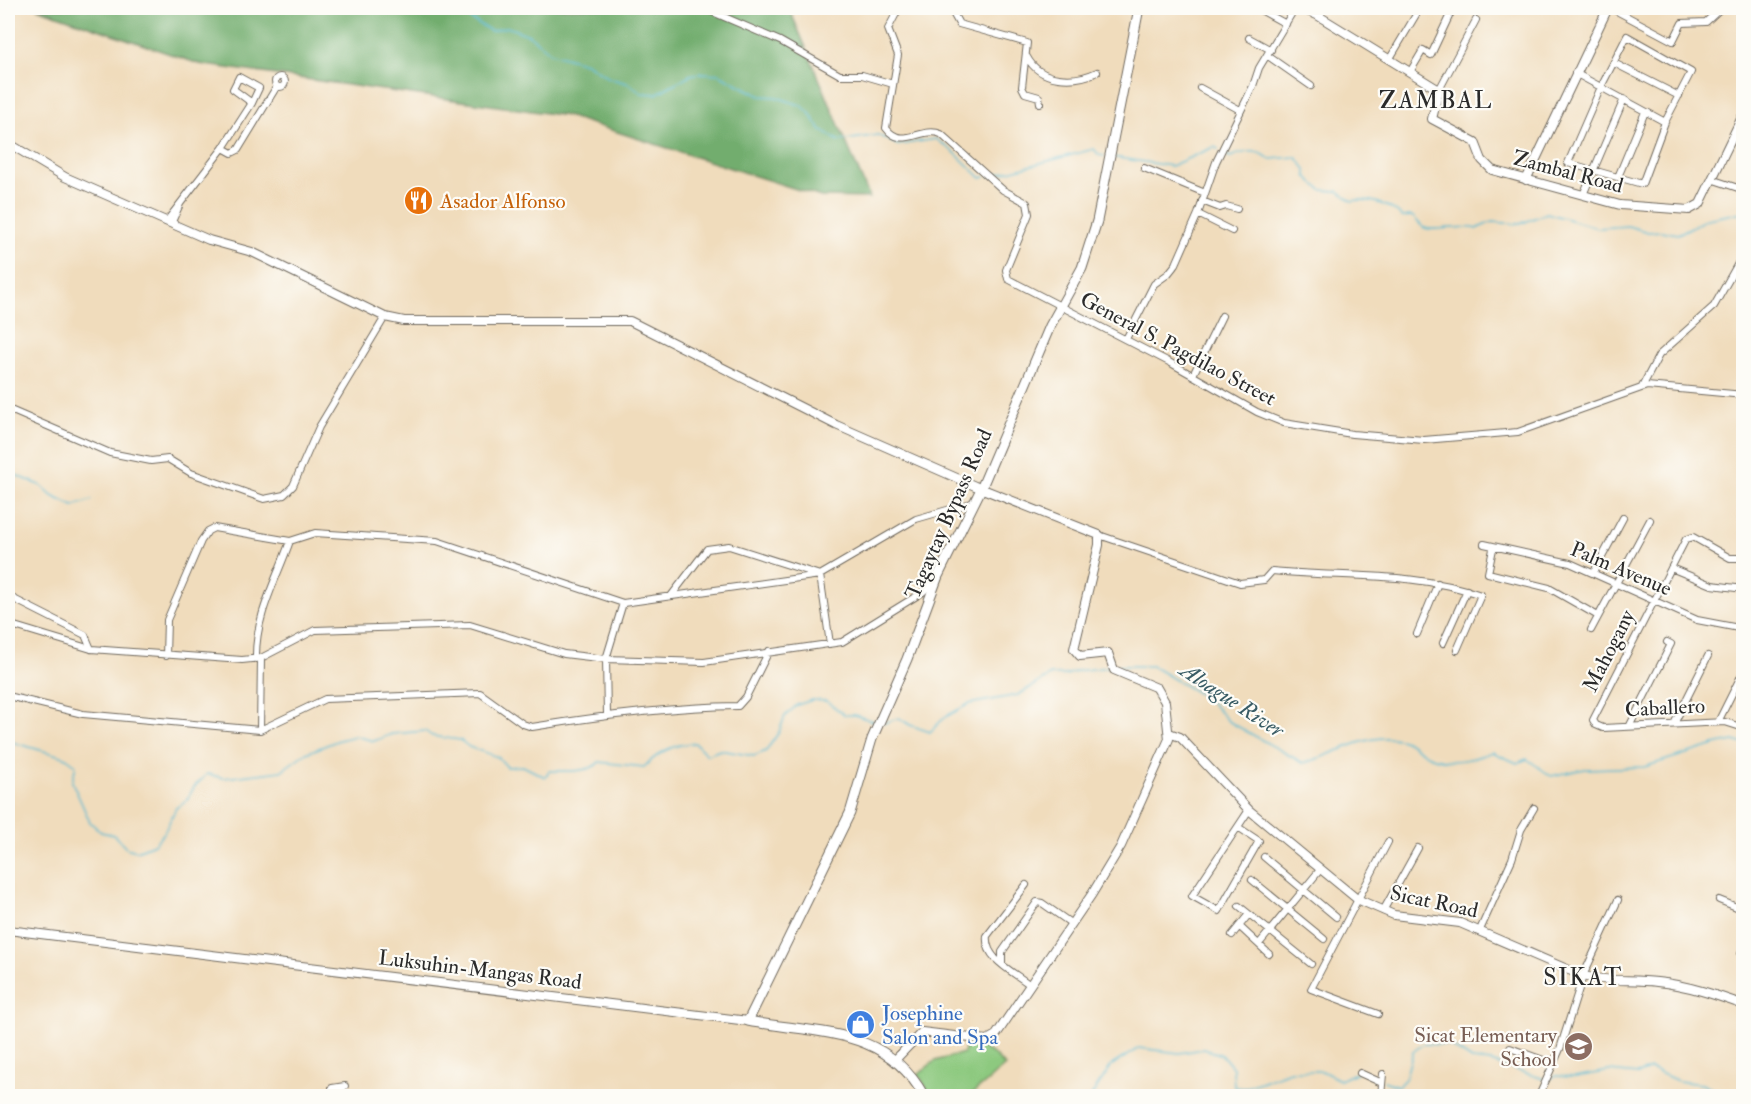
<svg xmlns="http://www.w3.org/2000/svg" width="1751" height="1104" font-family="'IM FELL Double Pica',serif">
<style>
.green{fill:#8dc97f;stroke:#5c7a55;stroke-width:1.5}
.forest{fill:#72ad6e;stroke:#4e6c4c;stroke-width:1.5}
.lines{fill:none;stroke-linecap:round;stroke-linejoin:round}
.stream{stroke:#53b8d1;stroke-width:1.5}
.street-casing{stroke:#70695e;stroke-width:8}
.secondary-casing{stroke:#70695e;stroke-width:10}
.primary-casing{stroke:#70695e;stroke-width:11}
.street{stroke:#fff;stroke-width:6}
.secondary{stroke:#fff;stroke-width:8}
.primary{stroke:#fff;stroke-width:9}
.labels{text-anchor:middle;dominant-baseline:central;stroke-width:4.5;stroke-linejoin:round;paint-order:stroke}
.street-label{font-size:21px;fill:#2b2b2b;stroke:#fdfcf7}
.food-label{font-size:21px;fill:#c56008;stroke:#fdfcf7;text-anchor:start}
.shop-label{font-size:21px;fill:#366cbe;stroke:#fdfcf7;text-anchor:start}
.education-label{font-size:21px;fill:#785e54;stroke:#fdfcf7;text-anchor:end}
.water-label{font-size:22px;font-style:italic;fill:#395c65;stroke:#fdfcf7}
.quarter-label{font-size:24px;letter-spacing:1.5px;fill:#2b2b2b;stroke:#fdfcf7}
</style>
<rect width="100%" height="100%" fill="#fdfcf7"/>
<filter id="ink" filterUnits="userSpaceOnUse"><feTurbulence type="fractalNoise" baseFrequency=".0167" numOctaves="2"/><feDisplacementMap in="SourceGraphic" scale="12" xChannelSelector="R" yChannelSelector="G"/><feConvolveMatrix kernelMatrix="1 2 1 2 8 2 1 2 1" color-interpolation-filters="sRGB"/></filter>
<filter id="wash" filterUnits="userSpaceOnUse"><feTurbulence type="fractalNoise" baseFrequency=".008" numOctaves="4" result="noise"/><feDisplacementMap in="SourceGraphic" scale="24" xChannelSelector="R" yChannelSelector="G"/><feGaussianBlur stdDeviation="1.35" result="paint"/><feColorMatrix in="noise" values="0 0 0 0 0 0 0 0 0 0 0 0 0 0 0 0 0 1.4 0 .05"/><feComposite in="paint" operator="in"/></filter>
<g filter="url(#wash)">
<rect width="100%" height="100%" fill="#f0dcbc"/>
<path class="green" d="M967 1038 993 1054 1005 1066 970 1096H931L918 1074 935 1061 964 1053Z"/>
<path class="forest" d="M37 8H789L870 198 821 197 567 116 199 64Z"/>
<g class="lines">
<path class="stream" d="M442 8 462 14 491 31 507 27 529 35 551 53 586 63 609 78 630 84 641 93 656 94 690 75 701 73 719 74 760 96 776 97 800 105 808 111 821 130 839 141 878 135 898 145 936 139 955 153 981 178 985 177
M1225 154 1230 157C1246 151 1255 148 1270 159L1296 157 1306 169V176L1321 190 1338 191 1352 201C1368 197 1391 205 1402 217L1412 216C1416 219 1419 224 1423 227 1431 233 1462 224 1476 229L1492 222 1520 224 1547 213 1598 228 1628 226 1648 232 1661 231 1678 234 1707 219 1743 212
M1112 157 1171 166 1214 147 1218 149
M990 176 1094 149 1099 155 1104 156
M8 472 40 485 52 496 73 506 92 500
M1117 666H1152L1208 699 1228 721 1303 763C1331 757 1358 737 1388 738 1411 738 1412 748 1429 756 1451 765 1472 760 1492 752L1517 763 1527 759 1551 776 1585 769 1644 767 1718 744 1734 741 1744 744
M884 723 899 718 910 725 930 732 945 717 969 704 1018 695 1051 675H1066L1077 671 1109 667
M8 741 65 757 76 765 72 782 90 822 101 832 114 835 126 848 137 851 154 844 164 833 176 808 187 800 194 787 207 774 224 778 281 771 304 754 339 740 355 736 374 741 392 734 425 731 432 736 460 740 469 747 498 757 507 767 523 766 545 777 549 771C563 771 591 773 599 762L644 767C659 752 673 744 695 743L707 755 720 750 754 756 766 751 779 732 785 716 797 705 812 700 826 701 845 715H855L876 722
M1549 1080 1555 1076 1575 1077 1609 1071 1638 1074 1651 1069 1678 1081 1702 1084 1714 1090 1742 1096
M1384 1081 1398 1086 1405 1079 1413 1052 1423 1044 1449 1045 1472 1060 1491 1062 1544 1079
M1091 1096 1112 1065 1139 1048 1179 1053 1204 1049 1222 1055 1233 1068 1234 1087 1244 1088 1290 1071H1322L1340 1080 1358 1072"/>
</g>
</g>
<g filter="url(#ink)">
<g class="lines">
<defs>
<path id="street" d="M688 8 708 10 780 41 840 75H862L893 84
M899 8 888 29 898 55 886 128C902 150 921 126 941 134L1003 190 1027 203 1029 214 1006 270 1008 279 1169 362 1257 412 1284 423 1352 434 1424 440 1518 432 1647 386 1744 395
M957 8 954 15 959 24 1027 43 1022 87 1025 93 1039 97 1040 103
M1257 8 1286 24
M1611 8 1673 41 1682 23 1706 22 1721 8
M1317 15 1323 8
M1627 36 1691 72 1665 122 1642 184 1568 163 1601 87Z
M1249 38 1271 50
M1268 56 1311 86
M1027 57C1040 82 1074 83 1097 72
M1389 60 1420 8
M1614 63 1679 96
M1410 72 1423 50 1431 55 1453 8
M1575 73 1665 122
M275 82a5 5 0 1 1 10 0a5 5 0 1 1-10 0Z
M1200 88 1240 110
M1439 90 1476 20
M223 148 232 153 238 150 277 86
M1144 168 1205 193
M1618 177 1645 112
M1714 180 1744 190
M1583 195 1624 99
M1202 201 1220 208 1226 206 1237 209
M1198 214 1232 231
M166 222 223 148 252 103 259 88 239 77 233 89 252 103
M171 224 180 204
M1126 339 1154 284 1168 274 1176 264 1198 214 1216 162 1253 86 1259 68 1295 8
M1193 375 1222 316
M1642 387 1659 355 1714 306 1744 253
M8 409 110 453 151 461 168 459 191 473 264 499 284 495 293 486 319 427 385 317
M1099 535 1240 583 1264 580 1272 571C1341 578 1415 571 1481 595L1457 650
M1484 544 1570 563 1697 620 1744 629
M1496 547 1493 549 1488 573 1549 588 1598 616
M1744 558H1730L1693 537 1686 539 1593 720 1596 725 1603 728 1725 722 1744 728
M1671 568 1712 585 1744 589
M1594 572 1623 518
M8 596 85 635 91 649
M671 596 707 549 729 546 820 575 830 644
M8 624 91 649 242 660 261 658 315 630 470 625 564 654 606 659 704 662 842 642 923 592 933 582
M1591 630 1650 520
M1417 634 1438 583
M1443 643 1467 590
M166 656 167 620 201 541 208 531 214 528 290 541 315 533 437 541 623 603 820 575 916 519 975 502
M256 659C255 616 276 581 290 541
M8 696 83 714 260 730 325 699 480 693 523 724 532 727C600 716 668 707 738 706L746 697 769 651
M607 715 606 659 623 603
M1718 722 1744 670
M1674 724 1708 656
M1630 725 1671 644 1667 642
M260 730 261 658
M1238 827 1259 841 1219 911 1192 896 1249 810
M1264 857 1336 917
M1252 880 1324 939
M1026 885 987 936C984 959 1014 972 1030 985
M1719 900 1744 910
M1239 906 1311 964
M1383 911 1418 848
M1239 926 1269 954
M1480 930 1512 859 1521 830 1534 808
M1232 935 1249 914
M1259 944 1319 871
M1741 953 1744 944
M1002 964V952L1037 902 1042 903 1072 924
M1378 1014 1311 989 1388 842
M1510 1048 1554 1064
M1360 1073 1382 1083
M1383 1074 1381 1096H1384
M332 1088 345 1086 337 1096
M1539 1096 1560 1049 1583 976 1618 900"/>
<path id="secondary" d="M1300 8 1317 15 1439 90 1432 119 1475 142 1482 160 1492 170 1620 205 1689 210 1700 204 1744 113
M8 143 65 177 209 240 252 252 385 317 404 321H630L836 425 975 486 1099 535V545L1074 649 1080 656 1108 653 1114 670 1157 688 1165 702 1169 739 1121 846 1092 894 996 1035 987 1040 922 1032 895 1060
M1526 180 1608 8
M1169 733 1180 737 1249 810 1357 899 1394 915 1460 923 1583 976C1607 982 1632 979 1657 982 1687 985 1716 995 1744 1005
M8 930 748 1021"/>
<path id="primary" d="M924 1096C885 1026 816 1034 748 1021L850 813 872 739 907 659 938 576 981 489 1050 326 1082 268 1097 221 1139 8"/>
</defs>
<use href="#street" class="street-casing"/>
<use href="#secondary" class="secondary-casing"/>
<use href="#primary" class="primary-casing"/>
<use href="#street" class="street"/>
<use href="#secondary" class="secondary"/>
<use href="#primary" class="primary"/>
</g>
</g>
<defs>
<symbol id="restaurant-disc" viewBox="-11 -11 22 22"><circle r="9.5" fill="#e8710a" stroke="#fdfcf7"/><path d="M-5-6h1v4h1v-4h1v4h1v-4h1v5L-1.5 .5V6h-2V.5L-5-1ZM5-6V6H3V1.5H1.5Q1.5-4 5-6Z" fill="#fff"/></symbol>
<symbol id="shop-disc" viewBox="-11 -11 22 22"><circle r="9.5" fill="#3f7fe0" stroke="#fdfcf7"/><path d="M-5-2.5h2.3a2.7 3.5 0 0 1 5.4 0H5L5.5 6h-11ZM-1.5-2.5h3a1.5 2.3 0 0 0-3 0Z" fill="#fff"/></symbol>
<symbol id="school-disc" viewBox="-11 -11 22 22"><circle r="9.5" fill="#8d6e63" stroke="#fdfcf7"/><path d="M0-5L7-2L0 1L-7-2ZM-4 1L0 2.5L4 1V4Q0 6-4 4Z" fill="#fff"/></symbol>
</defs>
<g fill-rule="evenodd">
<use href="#restaurant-disc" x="402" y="184" width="33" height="33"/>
<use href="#shop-disc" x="844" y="1008" width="33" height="33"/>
<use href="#school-disc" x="1562" y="1030" width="33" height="33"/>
</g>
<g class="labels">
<g class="street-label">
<text transform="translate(1568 172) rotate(15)">Zambal Road</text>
<text transform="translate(1178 349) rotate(28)">General S. Pagdilao Street</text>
<text transform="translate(949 514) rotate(-66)">Tagaytay Bypass Road</text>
<text transform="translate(1621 569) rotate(23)">Palm Avenue</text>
<text transform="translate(1609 651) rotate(-63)">Mahogany</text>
<text transform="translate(1665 708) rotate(-3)">Caballero</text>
<text transform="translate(1434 902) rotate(12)">Sicat Road</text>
<text transform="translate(480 970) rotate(7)">Luksuhin-Mangas Road</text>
</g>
<g class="food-label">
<text x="440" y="201">Asador Alfonso</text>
</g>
<g class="shop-label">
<text x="882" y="1013">Josephine<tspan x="882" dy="24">Salon and Spa</tspan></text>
</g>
<g class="education-label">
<text x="1557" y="1035">Sicat Elementary<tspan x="1557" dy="24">School</tspan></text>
</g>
<g class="water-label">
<text transform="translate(1232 700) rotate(33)">Aloague River</text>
</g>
<g class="quarter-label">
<text x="1436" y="100">ZAMBAL</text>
<text x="1583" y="977">SIKAT</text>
</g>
</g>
<rect width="1751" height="1104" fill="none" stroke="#fdfcf7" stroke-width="30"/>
</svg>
